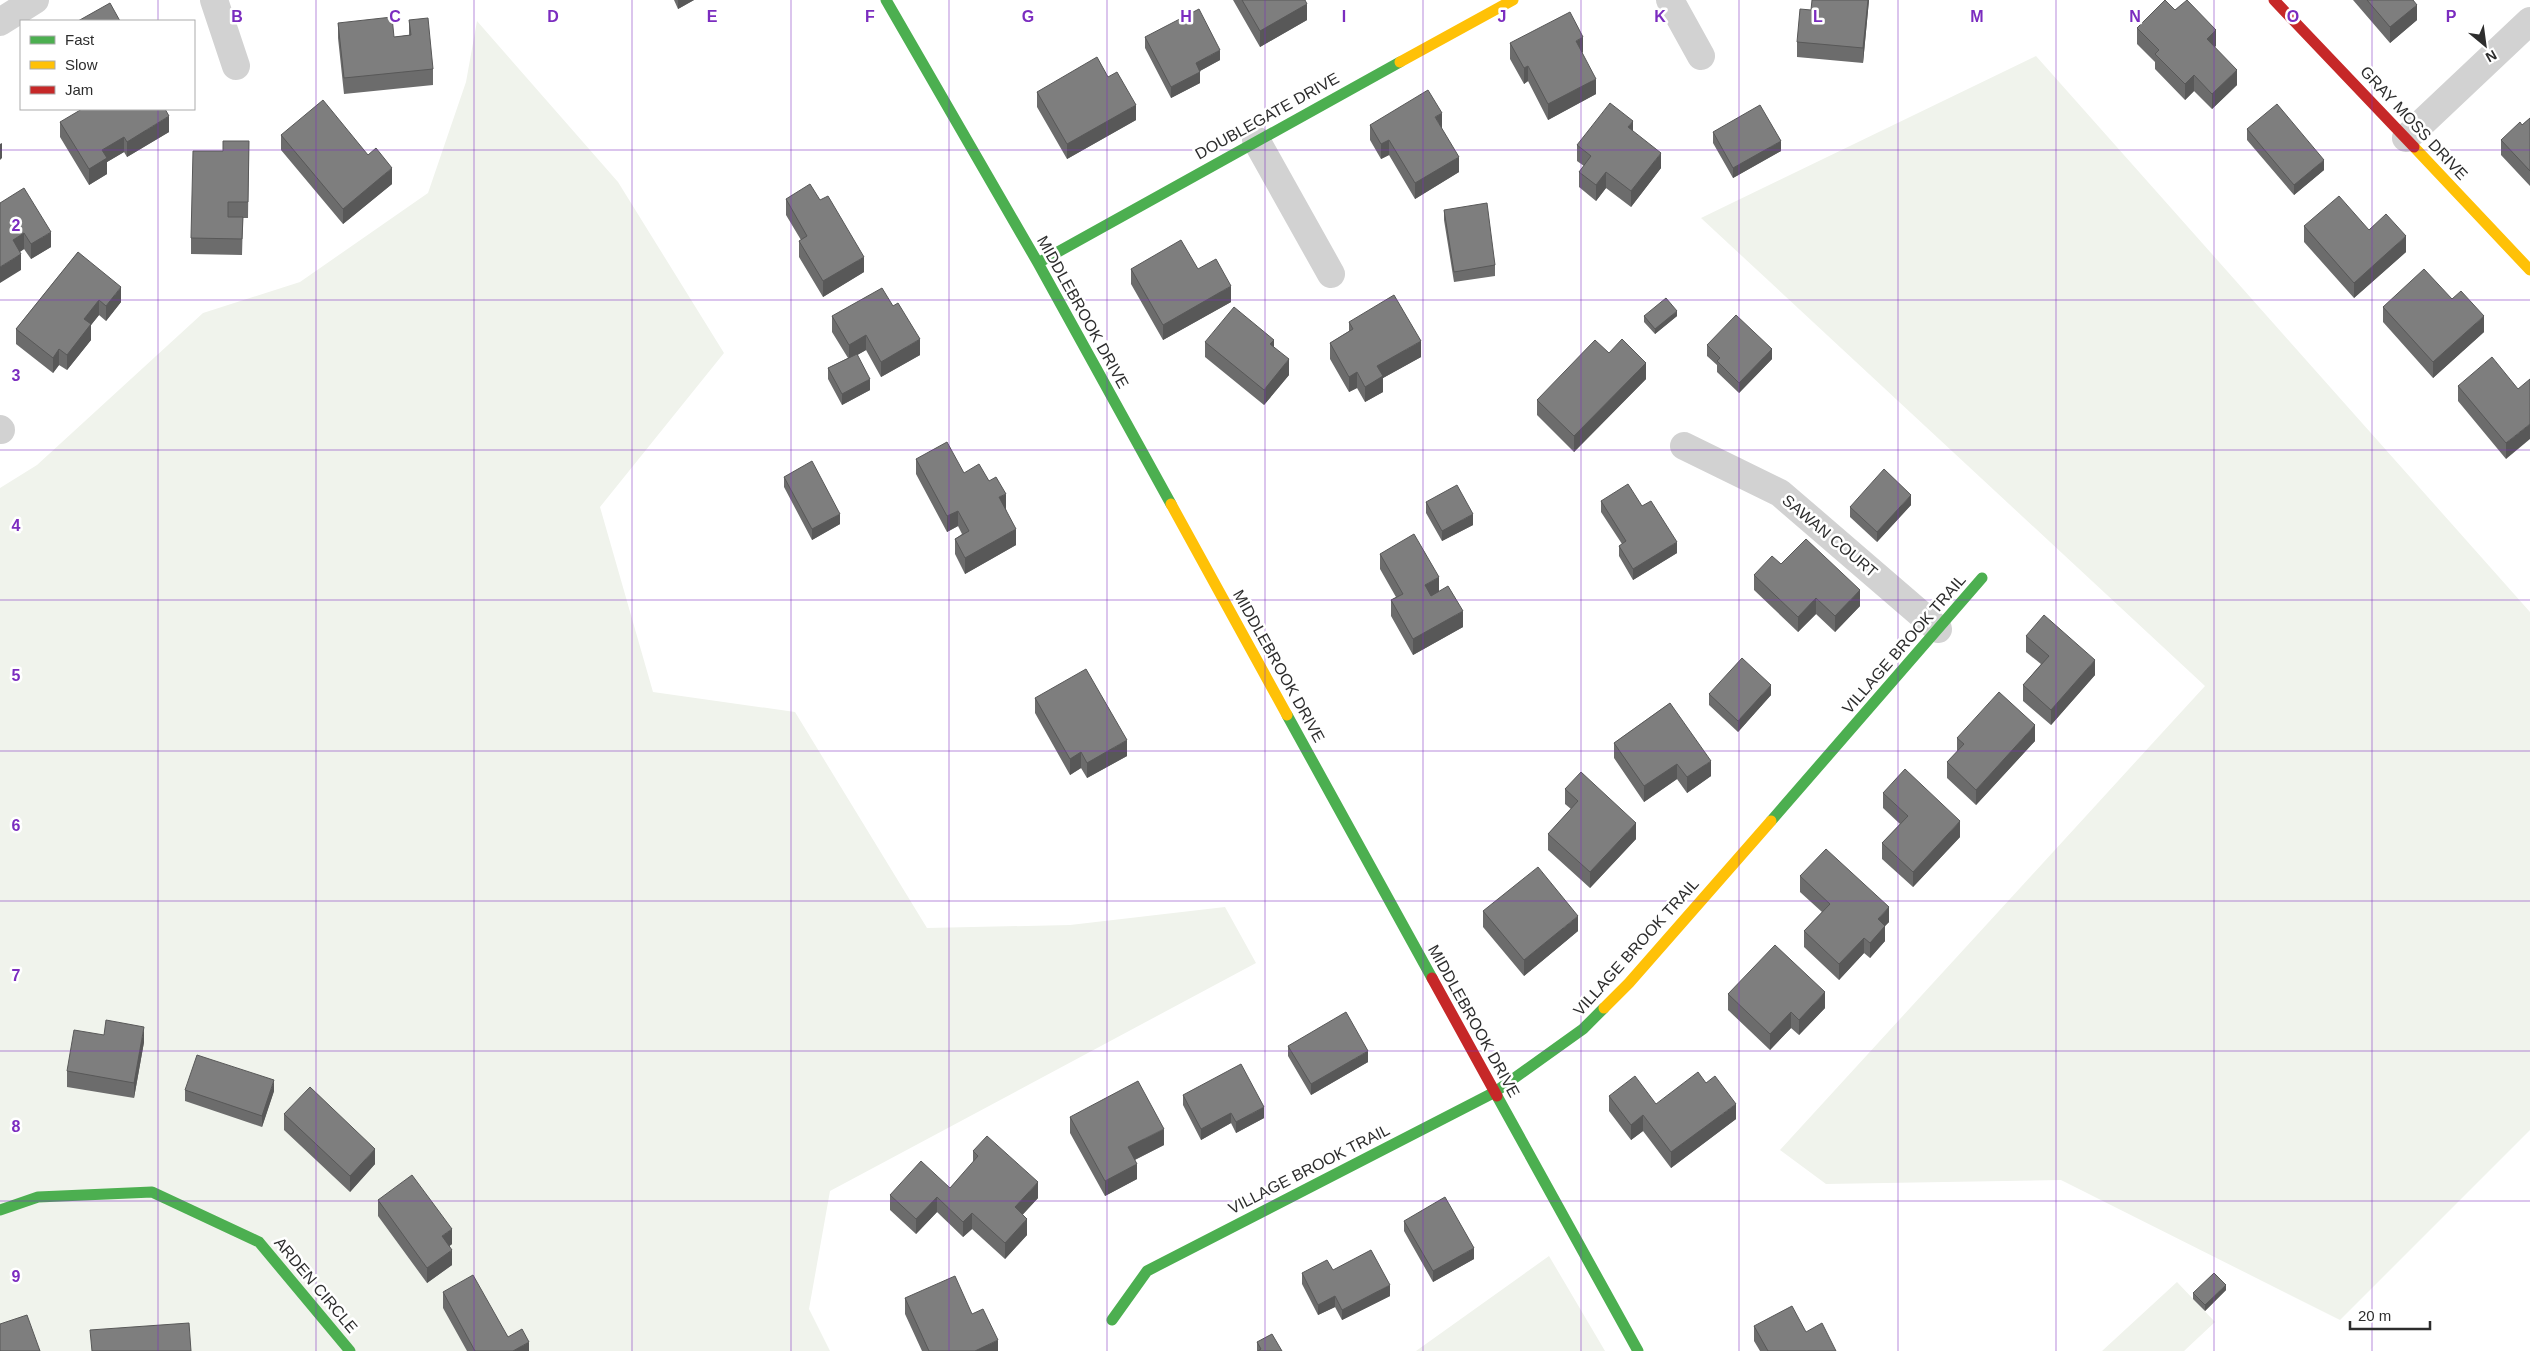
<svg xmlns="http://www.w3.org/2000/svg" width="2530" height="1351" font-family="Helvetica,sans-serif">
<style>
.green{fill:#f0f3ec}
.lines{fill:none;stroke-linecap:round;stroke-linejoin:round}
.street{stroke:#d2d2d2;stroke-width:28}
.fast{stroke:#4caf50;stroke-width:11}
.slow{stroke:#ffc107;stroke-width:11}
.jam{stroke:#c62828;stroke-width:11}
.wall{fill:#6c6c6c}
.shaded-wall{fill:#585858}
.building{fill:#7e7e7e;stroke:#585858}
.grid{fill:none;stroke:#7b2cbf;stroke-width:1;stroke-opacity:0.55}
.labels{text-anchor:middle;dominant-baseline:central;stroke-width:5;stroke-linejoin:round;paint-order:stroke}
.street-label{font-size:16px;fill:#2d2d2d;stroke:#fff}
.grid-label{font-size:16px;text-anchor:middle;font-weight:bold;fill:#7b2cbf;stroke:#fff;stroke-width:5;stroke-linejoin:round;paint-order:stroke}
</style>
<rect width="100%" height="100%" fill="#fff"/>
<path class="green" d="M477 21 618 182 724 353 600 507 653 692 795 712 927 928 1070 925 1225 907 1256 963 830 1191 809 1309 830 1351H0V488L37 465 203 313 300 282 428 193 466 82Z
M2036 56 2530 612V1130L2340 1320 2061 1180 1826 1184 1780 1150 2205 686 1701 218Z
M1549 1256 1605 1351H1416Z
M2177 1282 2215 1322 2184 1351H2102Z"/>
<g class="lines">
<path class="street" d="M214 0 236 66
M1670 0 1701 56
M0 22 35 0
M2406 138 2530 21
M1256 140 1331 274
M0 429 1 430
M1684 446 1780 493 1938 629"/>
<path class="fast" d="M886 0 1038 263 1171 504
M1038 263 1400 62
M1287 715 1432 978
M1771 821 1982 578
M1497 1096 1638 1351
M0 1210 38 1197 152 1192 259 1242 350 1351
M1112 1320 1147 1271 1495 1092 1583 1029 1604 1008"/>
<path class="slow" d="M1400 62 1513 0
M2414 147 2530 270
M1171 504 1287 715
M1604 1008 1629 983 1771 821"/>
<path class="jam" d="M2274 0 2414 147
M1432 978 1497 1096"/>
</g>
<path class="wall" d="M674 0H694L678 9Z
M1233 0H1305L1307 20 1260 47Z
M1869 0 1863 63 1797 57V42Z
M2353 0H2413L2417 20 2390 43Z
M2175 10 2216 46 2214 47 2237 85 2212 109 2194 91 2185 100 2155 69V62L2137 44V28Z
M409 20 433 69V85L344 94 338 38V23L394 37 409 35Z
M1145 37 1220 60 1200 71V83L1171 98 1145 48Z
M1510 43 1583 52 1582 53 1596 94 1548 120 1528 81 1524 84 1510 59Z
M1108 77 1136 120 1067 159 1037 107V92Z
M2530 118V186L2501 155V140L2522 125Z
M60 122 169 132 127 157 124 152 107 162V174L89 185 60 137Z
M1370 125 1442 129 1459 172 1415 199 1389 155 1381 159 1370 140Z
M2247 129 2324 170 2294 195 2247 140Z
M1633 131 1661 168 1631 207 1606 188 1596 201 1579 187V172L1584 166 1577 161V145Z
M1713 132 1781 151 1733 178 1713 143Z
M281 135 368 155 392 184 343 224 281 150Z
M249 141 248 218H243L242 255 191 254V238L223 151Z
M786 199 820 200 864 272 823 297 799 257V241L801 240 786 215Z
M0 203 51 247 31 259 24 249 20 252 21 270Z
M1444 210 1495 265V276L1454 282 1444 220Z
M2304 226 2369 230 2406 252 2354 298 2304 242Z
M78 252 121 302 106 321 99 315 91 325V340L67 370 59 365 53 373 16 344V329Z
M1131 269H1198L1231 302 1163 340 1131 284Z
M2452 299 2484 332 2433 378 2383 322V307Z
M832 316 920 355 881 377 866 350 857 355 870 390 842 405 828 379V368L848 358 832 332Z
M1644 316H1677L1655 334 1644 322Z
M1349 322 1421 357 1383 378V392L1365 402 1357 388 1349 392 1330 359V343L1349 331Z
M1205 342 1274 348 1289 375 1264 405 1205 357Z
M1707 345 1772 359 1739 393 1717 372V365L1707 356Z
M1609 353 1646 379 1574 452 1537 415V400Z
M2458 386 2518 389 2506 459 2458 401Z
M916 459 964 473 1006 509 1016 545 965 574 955 554V539L962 534 958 526 947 532 916 474Z
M784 477 840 524 812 540 784 487Z
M1601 501 1642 506 1677 553 1633 580 1619 556V546L1622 544 1601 512Z
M1426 502 1473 525 1442 541 1426 513Z
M1911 505 1877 542 1850 517V507Z
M1380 554 1439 592 1463 627 1413 655 1391 616V600L1396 597 1380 569Z
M1781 564 1860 606 1835 632 1816 614 1798 632 1754 590V575Z
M2026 636 2095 675 2051 725 2023 701V685L2041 664 2026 652Z
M1709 694 1771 695 1738 732 1709 705Z
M1035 698 1127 756 1087 778 1081 768 1070 775 1035 713Z
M1670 703 1711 776 1687 793 1677 779 1644 802 1614 758V743Z
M1957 738 2035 741 1976 805 1947 778V762L1957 752Z
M1565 789 1636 839 1590 888 1548 850V834L1571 809 1565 804Z
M1883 793 1960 837 1913 887 1882 859V843L1900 824 1883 808Z
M1800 876 1889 922 1885 926V941L1870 958 1864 953 1839 980 1804 947V931L1822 912 1800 892Z
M1483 911 1578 931 1524 976 1483 927Z
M1728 994 1825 1008 1799 1035 1791 1028 1770 1050 1728 1010Z
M104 1035 144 1042 134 1098 67 1087V1071Z
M1288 1046 1368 1062 1311 1095 1288 1056Z
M185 1090 274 1091 262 1127 185 1101Z
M1183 1095 1264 1118 1236 1133 1231 1123 1201 1140 1183 1105Z
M1609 1096 1656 1104 1736 1119 1671 1168 1643 1131 1631 1140 1609 1111Z
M284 1114 375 1164 350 1192 284 1130Z
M1070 1117 1164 1145 1135 1160 1137 1179 1105 1196 1070 1133Z
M973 1151 1038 1198 1022 1215 1027 1235 1005 1259 972 1229 963 1237 937 1212 916 1234 890 1210V1195L950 1188 973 1163Z
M378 1200 452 1244 449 1246 452 1265 427 1283 378 1216Z
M1404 1221 1474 1259 1433 1282 1404 1231Z
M1333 1270 1390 1296 1342 1320 1335 1307 1318 1315 1302 1284V1273Z
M2226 1290 2205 1311 2193 1299V1293Z
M443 1292 508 1337 529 1351H467L443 1308Z
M905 1298 998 1351H922L905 1314Z
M1754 1326 1806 1332 1836 1351H1760L1754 1341Z
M1257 1342 1282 1351H1257Z"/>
<path class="shaded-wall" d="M678 0H694L678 9Z
M1868 0H1869L1863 63V48Z
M1307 4V20L1260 47V31Z
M2417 5V20L2390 43V27Z
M2216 30V46L2207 55V39Z
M1583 37V52L1576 57V41Z
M1220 50V60L1196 73V63Z
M1528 66V81L1524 84V68Z
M2237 70V85L2212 109V94Z
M1200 72V83L1171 98V87Z
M2194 75V91L2185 100V84Z
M1596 79V94L1548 120V104Z
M1136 105V120L1067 159V144Z
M1442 113V129L1435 117Z
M169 116V132L127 157V142Z
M1633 121V136L1628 127Z
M124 137V152L107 162V174L89 185V169L102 150Z
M1389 140V155L1381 159V144Z
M1781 141V151L1733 178V168Z
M2 143V158L0 160V144Z
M1661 153V168L1631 207V191Z
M1459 157V172L1415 199V183Z
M2324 160V170L2294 195V185Z
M392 168V184L343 224V209Z
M1606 172V188L1596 201V185Z
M51 232V247L31 259V244Z
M24 233V249L13 256V240Z
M2406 236V252L2354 298V283Z
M21 254V270L0 283V267Z
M864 257V272L823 297V281Z
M1231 286V302L1163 340V325Z
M121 287V302L106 321V306Z
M99 300V315L91 325V340L67 370V355L84 319Z
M1677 311V316L1655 334V329Z
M2484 316V332L2433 378V362Z
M866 335V350L849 360V345Z
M920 339V355L881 377V362Z
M1274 340V355L1270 344Z
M1421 341V357L1383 378V392L1365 402V387L1377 366Z
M59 349V365L53 373V358Z
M1772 349V359L1739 393V383Z
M1289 359V375L1264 405V390Z
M1646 363V379L1574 452V436Z
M1357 372V388L1349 392V377Z
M870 379V390L842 405V394Z
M2530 424V439L2506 459V443Z
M1006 494V509L999 513V497Z
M1911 495V505L1877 542V532Z
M958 511V526L947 532V516Z
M840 514V524L812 540V529Z
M1473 514V525L1442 541V531Z
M1016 529V545L965 574V558Z
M1677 542V553L1633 580V569Z
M1439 577V593L1425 601V585Z
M1860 590V606L1835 632V616Z
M1816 598V614L1798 632V617Z
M1463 611V627L1413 655V639Z
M2095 660V675L2051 725V710Z
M1771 685V695L1738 732V721Z
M2035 725V741L1976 805V790Z
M1127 740V756L1087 778V763Z
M1081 752V768L1070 775V759Z
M1711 761V776L1687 793V777Z
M1677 764V779L1644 802V786Z
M1960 821V837L1913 887V872Z
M1636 823V839L1590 888V872Z
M1889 907V922L1885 926V941L1870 958V943L1878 919Z
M1578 916V931L1524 976V960Z
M1864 938V953L1839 980V964Z
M1825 992V1008L1799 1035V1020Z
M1791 1012V1028L1770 1050V1034Z
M144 1027V1042L134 1098V1083Z
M1368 1051V1062L1311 1095V1084Z
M274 1080V1091L262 1127V1116Z
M1736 1104V1119L1671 1168V1152Z
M1264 1107V1118L1236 1133V1122Z
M1231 1113V1123L1201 1140V1129Z
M1643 1115V1131L1631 1140V1125Z
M1164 1129V1145L1128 1163V1147Z
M375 1149V1164L350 1192V1176Z
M1137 1164V1179L1105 1196V1181Z
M1038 1182V1198L1015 1223V1207Z
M937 1197V1212L916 1234V1219Z
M972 1213V1229L963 1237V1222Z
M1027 1219V1235L1005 1259V1243Z
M452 1229V1244L442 1252V1236Z
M1474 1248V1259L1433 1282V1271Z
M452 1250V1265L427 1283V1268Z
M1390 1285V1296L1342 1320V1310Z
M2226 1285V1290L2205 1311V1305Z
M1335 1296V1307L1318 1315V1305Z
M998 1340V1351H975Z
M529 1342V1351H513Z"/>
<path class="building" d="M1242 0H1305L1307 4 1260 31Z
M1812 0H1868L1863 48 1797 42 1800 9 1811 10Z
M2165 0 2175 10 2187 0 2216 30 2207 39 2237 70 2212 94 2194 75 2185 84 2155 54 2159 50 2137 28Z
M2367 0H2413L2417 5 2390 27Z
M110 3 120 21H78Z
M1199 9 1220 50 1196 63 1200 72 1171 87 1145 37Z
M1570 12 1583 37 1576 41 1596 79 1548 104 1528 66 1524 68 1510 43Z
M392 17 394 37 411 35 409 20 428 18 433 69 344 78 338 23Z
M1097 57 1108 77 1117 72 1136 105 1067 144 1037 92Z
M1428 90 1442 113 1435 117 1459 157 1415 183 1389 140 1381 144 1370 125Z
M323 100 368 155 376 148 392 168 343 209 281 135Z
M1610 103 1633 121 1628 127 1661 153 1631 191 1606 172 1596 185 1579 172 1591 156 1577 145Z
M2277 104 2324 160 2294 185 2247 129Z
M1760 105 1781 141 1733 168 1713 132Z
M82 109H165L169 116 127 142 124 137 102 150 107 158 89 169 60 122Z
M2530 118V171L2501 140 2520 122 2522 125Z
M223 141H249L248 202H228V217H243L242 239 191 238 193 151H223Z
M810 184 820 200 828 196 864 257 823 281 799 241 807 236 786 199Z
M24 188 51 232 31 244 24 233 13 240 21 254 0 267V203Z
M2339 196 2369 230 2386 214 2406 236 2354 283 2304 226Z
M1487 203 1495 265 1454 272 1444 210Z
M1181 240 1198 269 1216 259 1231 286 1163 325 1131 269Z
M78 252 121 287 106 306 99 300 84 319 91 324 67 355 59 349 53 358 16 329Z
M2424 269 2452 299 2461 291 2484 316 2433 362 2383 307Z
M882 288 893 306 898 303 920 339 881 362 866 335 849 345 832 316Z
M1394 295 1421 341 1377 366 1383 376 1365 387 1357 372 1349 377 1330 343 1353 329 1349 322Z
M1666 298 1677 311 1655 329 1644 316Z
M1234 307 1274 340 1270 344 1289 359 1264 390 1205 342Z
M1736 315 1772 349 1739 383 1717 361 1720 358 1707 345Z
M1622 339 1646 363 1574 436 1537 400 1595 340 1609 353Z
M857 354 870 379 842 394 828 368Z
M2492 357 2518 389 2530 379V424L2506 443 2458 386Z
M947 442 964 473 979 464 989 481 996 477 1006 494 999 497 1016 529 965 558 955 539 969 531 958 511 947 516 916 459Z
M812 461 840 514 812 529 784 477Z
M1884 469 1911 495 1877 532 1850 507Z
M1628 484 1642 506 1651 501 1677 542 1633 569 1619 546 1626 541 1601 501Z
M1457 485 1473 514 1442 531 1426 502Z
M1414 534 1439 577 1425 585 1431 596 1448 586 1463 611 1413 639 1391 600 1403 594 1380 554Z
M1806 539 1860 590 1835 616 1816 598 1798 617 1754 575 1772 556 1781 564Z
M2044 615 2095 660 2051 710 2023 685 2049 656 2026 636Z
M1742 658 1771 685 1738 721 1709 694Z
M1086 669 1127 740 1087 763 1081 752 1070 759 1035 698Z
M1999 692 2035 725 1976 790 1947 762 1964 744 1957 738Z
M1670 703 1711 761 1687 777 1677 764 1644 786 1614 743Z
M1905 769 1960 821 1913 872 1882 843 1908 816 1883 793Z
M1581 772 1636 823 1590 872 1548 834 1578 801 1565 789Z
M1826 849 1889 907 1878 919 1885 926 1870 943 1864 938 1839 964 1804 931 1830 904 1800 876Z
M1538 867 1578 916 1524 960 1483 911Z
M1775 945 1825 992 1799 1020 1791 1012 1770 1034 1728 994Z
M1346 1012 1368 1051 1311 1084 1288 1046Z
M106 1020 144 1027 134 1083 67 1071 74 1030 104 1035Z
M197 1055 274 1080 262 1116 185 1090Z
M1241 1064 1264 1107 1236 1122 1231 1113 1201 1129 1183 1095Z
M1698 1072 1706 1083 1715 1076 1736 1104 1671 1152 1643 1115 1631 1125 1609 1096 1635 1076 1656 1104Z
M1138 1081 1164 1129 1128 1147 1137 1164 1105 1181 1070 1117Z
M310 1087 375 1149 350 1176 284 1114Z
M987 1136 1038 1182 1015 1207 1027 1219 1005 1243 972 1213 963 1222 937 1197 916 1219 890 1195 921 1161 950 1188 978 1156 973 1151Z
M412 1175 452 1229 442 1236 452 1250 427 1268 378 1200Z
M1445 1197 1474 1248 1433 1271 1404 1221Z
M1371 1250 1390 1285 1342 1310 1335 1296 1318 1305 1302 1273 1327 1260 1333 1270Z
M2214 1273 2226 1285 2205 1305 2193 1293Z
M473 1275 508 1337 522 1329 529 1342 513 1351H475L443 1292Z
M955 1276 972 1314 983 1309 998 1340 975 1351H929L905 1298Z
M1792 1306 1806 1332 1822 1323 1836 1351H1768L1754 1326Z
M27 1315 40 1351H0V1324Z
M189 1323 191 1351H92L90 1330Z
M1272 1334 1282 1351H1258L1261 1349 1257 1342Z"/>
<path class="grid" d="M158 0V21M316 0V1351M474 0V1351M632 0V1351M791 0V1351M949 0V1351M1107 0V1351M1265 0V1351M1423 0V1351M1581 0V1351M1739 0V1351M1898 0V1351M2056 0V1351M2214 0V1351M2372 0V1351M158 109V1351M0 150H2530M0 300H2530M0 450H2530M0 600H2530M0 751H2530M0 901H2530M0 1051H2530M0 1201H2530"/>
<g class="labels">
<g class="street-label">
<text transform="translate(1267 116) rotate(-29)">DOUBLEGATE DRIVE</text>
<text transform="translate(2414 123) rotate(47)">GRAY MOSS DRIVE</text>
<text transform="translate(1083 312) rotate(61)">MIDDLEBROOK DRIVE</text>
<text transform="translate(1830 536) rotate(40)">SAWAN COURT</text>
<text transform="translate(1904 644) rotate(-49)">VILLAGE BROOK TRAIL</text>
<text transform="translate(1279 666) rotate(61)">MIDDLEBROOK DRIVE</text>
<text transform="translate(1636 947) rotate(-48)">VILLAGE BROOK TRAIL</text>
<text transform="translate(1474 1021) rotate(61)">MIDDLEBROOK DRIVE</text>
<text transform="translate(1309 1169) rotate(-27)">VILLAGE BROOK TRAIL</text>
<text transform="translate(316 1285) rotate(50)">ARDEN CIRCLE</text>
</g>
</g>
<g class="grid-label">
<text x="237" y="22">B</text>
<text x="395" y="22">C</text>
<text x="553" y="22">D</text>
<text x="712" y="22">E</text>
<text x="870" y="22">F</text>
<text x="1028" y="22">G</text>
<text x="1186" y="22">H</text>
<text x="1344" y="22">I</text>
<text x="1502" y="22">J</text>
<text x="1660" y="22">K</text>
<text x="1818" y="22">L</text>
<text x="1977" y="22">M</text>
<text x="2135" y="22">N</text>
<text x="2293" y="22">O</text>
<text x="2451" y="22">P</text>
<text x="16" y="231">2</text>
<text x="16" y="381">3</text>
<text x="16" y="531">4</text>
<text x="16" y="681">5</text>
<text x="16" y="831">6</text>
<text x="16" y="981">7</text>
<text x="16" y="1132">8</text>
<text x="16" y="1282">9</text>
</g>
<rect x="20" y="20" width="175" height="90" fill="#ffffff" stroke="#ababab"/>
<rect x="30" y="36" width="25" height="8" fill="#4caf50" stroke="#ababab"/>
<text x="65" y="45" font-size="15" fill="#2d2d2d">Fast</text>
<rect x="30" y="61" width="25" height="8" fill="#ffc107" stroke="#ababab"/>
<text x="65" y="70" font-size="15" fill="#2d2d2d">Slow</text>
<rect x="30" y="86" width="25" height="8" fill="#c62828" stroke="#ababab"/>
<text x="65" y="95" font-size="15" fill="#2d2d2d">Jam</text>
<g transform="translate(2485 45) rotate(151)" stroke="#ffffff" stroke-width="4" paint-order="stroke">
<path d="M0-4L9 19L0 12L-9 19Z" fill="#2d2d2d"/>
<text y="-8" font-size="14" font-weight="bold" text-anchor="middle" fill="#2d2d2d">N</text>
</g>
<path d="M2350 1321v8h80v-8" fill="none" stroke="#2d2d2d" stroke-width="2.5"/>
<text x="2358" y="1321" font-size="15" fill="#2d2d2d" stroke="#ffffff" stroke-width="4" paint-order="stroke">20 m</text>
</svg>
